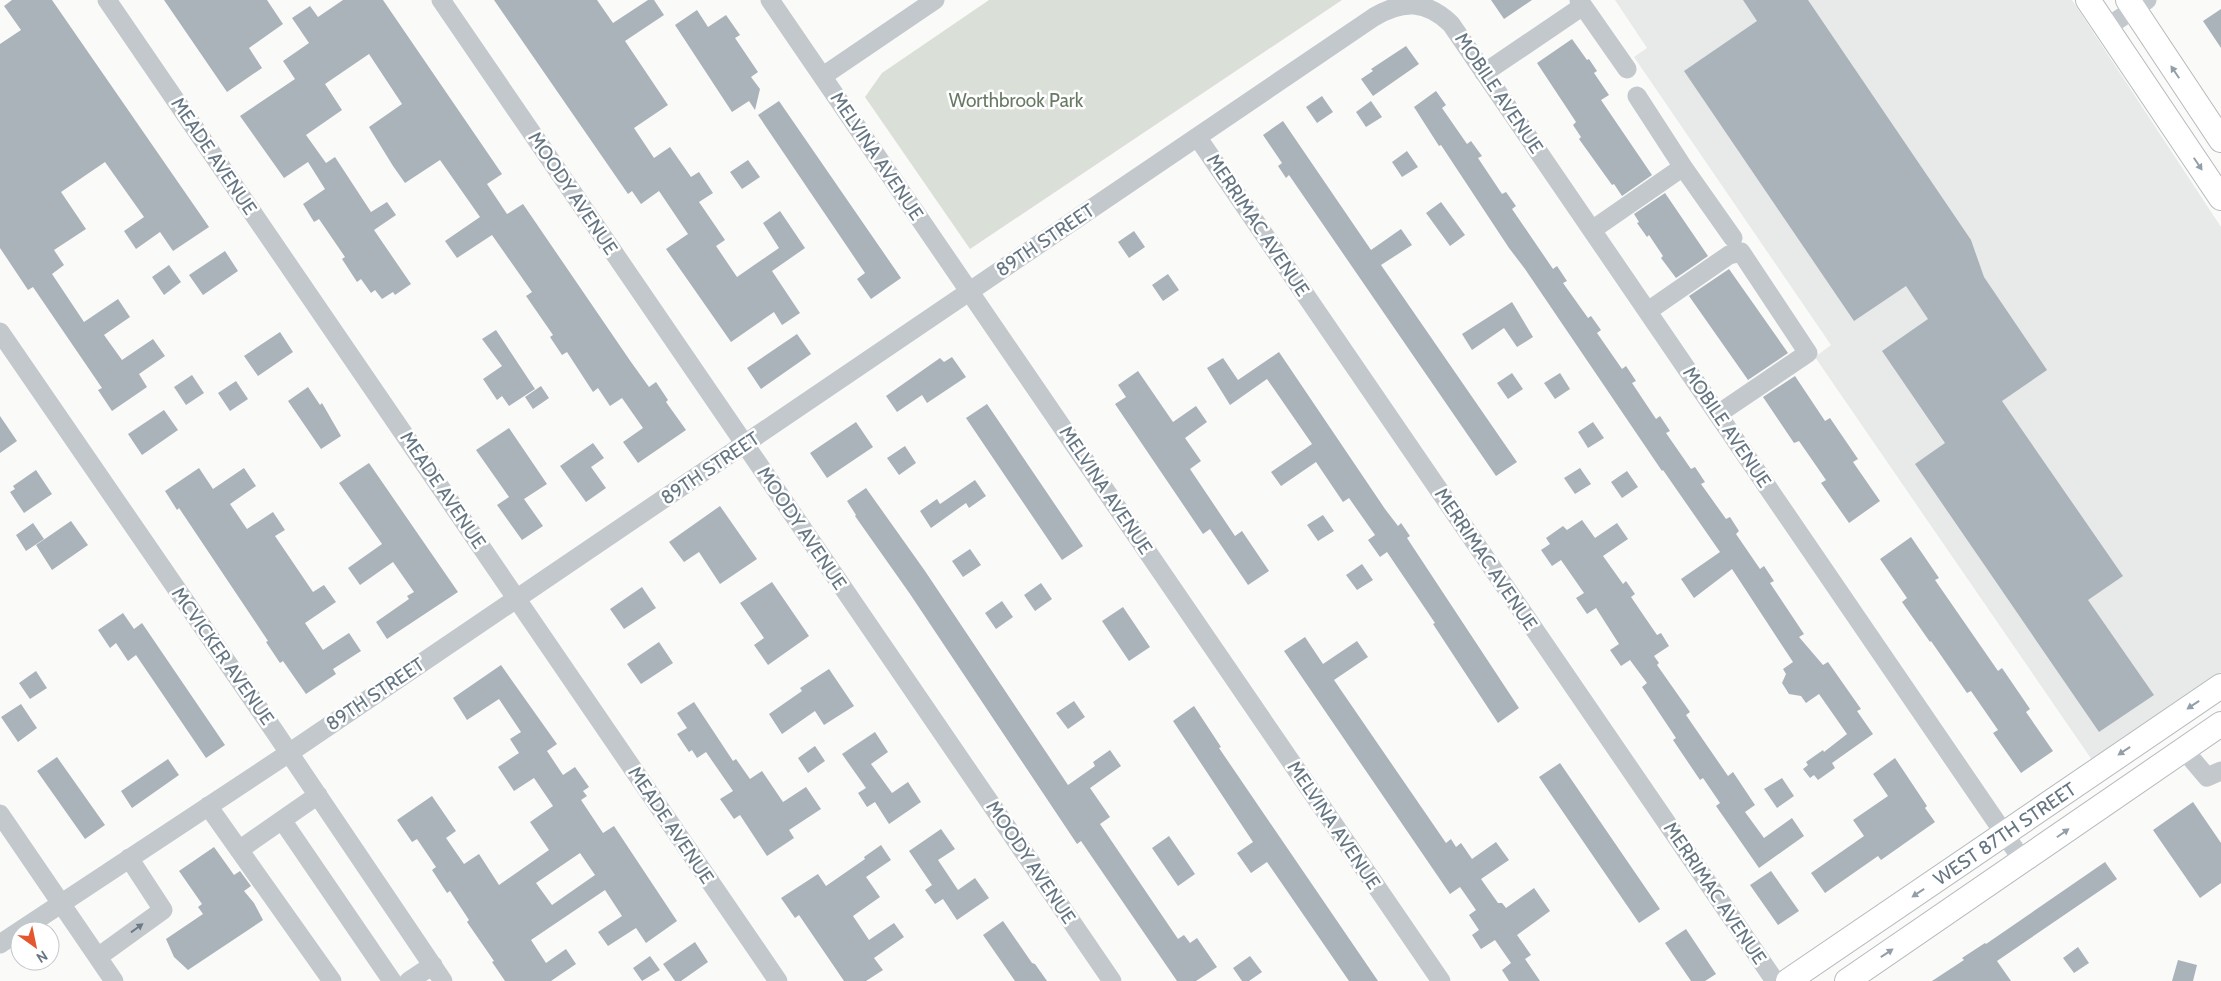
<svg xmlns="http://www.w3.org/2000/svg" width="2221" height="981" font-family="Cabin,sans-serif">
<style>
.built{fill:#e8e9e9}
.green{fill:#dadfd7}
.building{fill:#aab3b9;fill-rule:evenodd}
.lines{fill:none;stroke-linecap:round;stroke-linejoin:round}
.major-casing{stroke:#b5babe;stroke-width:26}
.minor{stroke:#c3c8cc;stroke-width:19}
.major{stroke:#fff;stroke-width:24}
.oneway{fill:#939fa8}
.oneway2{fill:#6a7a87}
.labels{text-anchor:middle;dominant-baseline:central;stroke-width:5;stroke-linejoin:round;paint-order:stroke}
.street-label{font-size:19px;fill:#657683;stroke:#fff}
.park-label{font-size:19px;fill:#687a64;stroke:#fff}
</style>
<rect width="100%" height="100%" fill="#fafaf8"/>
<path class="built" d="M1615 0H2072L2221 227V672L2092 760 1815 357 1831 345 1634 57 1647 48Z"/>
<path class="green" d="M989 0H1342L970 249 865 97 882 73Z"/>
<path class="building" d="M12 0H52L209 227 173 251 160 232 136 249 124 231 144 217 105 162 61 192 86 229 54 250 64 265 52 274 84 322 118 299 130 317 104 335 122 360 153 339 165 356 139 374 147 387 112 411 98 390 102 388 33 287 28 290 0 248V44L21 30 4 6Z
M164 0H267L283 24 249 48 262 68 227 92Z
M343 0H383L502 174 487 184 507 214 523 204 631 362 649 387 656 382 668 400 666 402 686 430 638 463 623 442 643 428 622 398 610 406 598 388 593 392 567 352 562 355 550 337 553 335 526 296 532 292 492 235 457 258 445 241 480 217 440 160 405 183 393 166 369 127 402 104 369 54 325 84 342 110 306 135 326 163 335 157 371 212 387 202 396 215 374 230 411 284 395 295 393 292 382 299 375 290 371 293 361 279 357 282 342 259 345 257 319 219 314 222 303 204 325 189 308 162 284 178 240 116 295 79 283 61 309 43 292 18 310 6 318 17Z
M494 0H597L613 23 648 0H654L664 15 625 41 668 105 634 128 654 158 670 147 691 177 699 172 713 193 699 202 725 240 716 246 737 277 779 248 763 223 780 211 805 248 772 271 800 313 782 325 774 312 731 342 666 249 688 234 659 191 641 204 632 191 628 194Z
M1491 0H1532L1504 19Z
M1743 0H1808L1971 240 1984 277 2047 370 2002 401 2123 576 2088 600 2154 695 2099 732 1915 464 1945 443 1882 351 1928 319 1906 286 1854 321 1684 71 1757 21Z
M2221 9V48L2203 21Z
M697 10 708 27 726 15 740 35 735 38 758 72 751 77 760 89 755 110 749 101 732 112 675 25Z
M1572 39 1587 60 1589 59 1597 71 1594 73 1609 95 1601 100 1652 175 1622 196 1614 184 1612 185 1579 139 1581 137 1573 125 1576 122 1537 63Z
M1406 46 1419 64 1373 96 1361 79 1373 71 1371 69Z
M1436 91 1446 105 1442 108 1467 144 1471 141 1482 156 1478 158 1502 194 1506 192 1516 206 1512 209 1553 269 1557 266 1567 281 1563 283 1588 318 1591 316 1601 330 1597 333 1622 369 1626 366 1636 381 1632 383 1656 419 1660 416 1670 431 1666 433 1691 469 1695 467 1705 482 1701 484 1726 519 1730 517 1739 531 1736 534 1760 569 1764 566 1774 581 1770 583 1804 634 1799 637 1823 665 1828 662 1861 709 1857 711 1873 734 1832 763 1835 768 1818 780 1814 775 1810 778 1803 769 1808 765 1806 762 1823 750 1824 752 1847 734 1819 694 1806 703 1801 696 1789 694 1782 683 1786 674 1783 669 1793 662 1732 569 1694 598 1681 579 1720 552 1663 470 1662 471 1525 269 1509 248 1441 145 1439 146 1414 107Z
M1322 96 1333 112 1317 123 1306 107Z
M779 101 901 278 871 299 857 279 865 273 758 115Z
M1371 101 1382 117 1366 127 1356 112Z
M1283 121 1371 250 1401 229 1412 245 1381 265 1517 462 1496 476 1289 175 1286 178 1278 166 1282 163 1263 135Z
M1407 151 1418 167 1402 177 1392 162Z
M748 160 760 177 742 189 730 172Z
M1665 193 1708 256 1676 278 1661 258 1663 256 1649 235 1647 237 1637 223 1639 222 1634 214Z
M1441 202 1465 235 1450 246 1426 213Z
M1134 231 1145 247 1129 258 1118 242Z
M225 251 238 271 203 295 189 275Z
M169 265 181 282 164 295 152 277Z
M1729 269 1788 353 1748 380 1689 296Z
M1168 274 1179 290 1163 301 1152 285Z
M1512 302 1533 337 1517 347 1504 328 1472 350 1462 334Z
M496 330 535 389 509 406 502 396 497 400 483 379 502 366 482 339Z
M280 332 293 352 258 376 244 356Z
M797 334 811 354 761 389 747 368Z
M1279 352 1385 509 1398 526 1401 523 1410 536 1407 538 1519 708 1498 723 1433 624 1435 623 1387 552 1380 557 1368 540 1375 535 1349 498 1343 502 1316 462 1281 486 1271 472 1312 444 1267 379 1230 405 1207 368 1223 358 1238 380Z
M952 357 966 377 927 403 922 395 897 412 886 396 940 358 944 362Z
M1138 371 1173 422 1196 406 1207 422 1185 438 1201 461 1190 469 1235 536 1242 531 1269 571 1248 585 1210 529 1203 534 1115 404 1126 397 1118 385Z
M1512 373 1523 389 1508 399 1497 383Z
M1560 373 1570 389 1555 399 1544 383Z
M192 375 204 393 186 405 174 387Z
M1795 376 1825 421 1830 418 1858 459 1853 462 1880 501 1849 523 1821 483 1826 480 1799 441 1794 443 1763 397Z
M236 381 248 399 230 411 218 393Z
M541 386 549 398 533 409 525 397Z
M308 387 320 405 322 403 341 436 321 449 288 401Z
M987 404 1083 546 1062 560 966 418Z
M164 410 178 430 142 455 128 434Z
M0 416 17 441 0 453Z
M856 422 873 447 827 478 810 453Z
M1593 422 1604 438 1588 448 1578 432Z
M509 428 547 484 524 499 543 526 522 540 497 505 509 497 476 450Z
M593 443 604 458 591 467 606 488 586 502 560 466Z
M905 446 916 463 899 475 887 458Z
M369 463 458 592 387 639 376 622 409 599 407 596 414 592 393 562 360 585 348 568 382 544 339 483Z
M199 468 213 489 244 468 256 486 230 504 247 529 273 512 285 530 275 536 313 592 324 585 336 602 305 623 323 650 349 633 361 651 333 669 336 674 306 694 283 661 280 663 266 642 268 641 179 508 177 510 165 491Z
M1580 468 1591 484 1575 494 1564 478Z
M36 470 52 494 24 513 10 492 15 489 13 486Z
M1627 471 1638 487 1622 498 1611 482Z
M975 480 986 496 969 508 966 503 931 528 920 511 937 499 940 504Z
M866 488 925 571 1068 785 1095 766 1093 762 1110 750 1121 766 1090 788 1110 817 1100 824 1178 939 1184 935 1190 943 1197 938 1217 967 1196 981H1177L1081 841 1077 844 910 594 855 516 856 515 847 501Z
M720 506 757 559 720 584 699 552 684 562 669 542Z
M1323 515 1334 531 1318 541 1307 525Z
M1582 520 1595 538 1617 523 1628 539 1603 556 1623 584 1626 581 1635 594 1631 597 1657 635 1661 633 1669 646 1654 656 1659 663 1657 665 1690 712 1686 715 1728 776 1733 772 1755 805 1745 812 1764 838 1792 818 1804 836 1759 868 1716 806 1720 803 1703 778 1700 780 1673 740 1676 738 1642 687 1647 683 1630 660 1621 666 1610 650 1619 644 1596 608 1587 614 1576 598 1584 593 1561 560 1552 566 1541 550 1550 544 1546 538 1563 526 1567 530Z
M71 521 88 545 52 570 36 545Z
M33 523 44 539 26 551 16 535Z
M1911 537 1939 578 1935 580 1998 671 2002 668 2030 709 2026 712 2053 751 2021 773 1993 733 1998 730 1971 691 1967 693 1931 641 1930 642 1902 602 1907 598 1880 559Z
M970 549 981 565 963 577 952 561Z
M1362 564 1373 580 1357 590 1346 575Z
M772 582 809 636 768 665 754 645 764 638 740 603Z
M1041 583 1052 599 1035 611 1024 595Z
M642 587 656 608 624 629 610 609Z
M1002 601 1013 617 996 629 985 613Z
M1123 607 1150 647 1129 661 1102 621Z
M123 613 134 629 142 623 225 745 206 758 136 655 128 661 116 643 110 648 98 630Z
M1305 637 1323 664 1357 641 1368 657 1334 680 1446 843 1451 839 1456 847 1461 843 1472 859 1496 842 1509 860 1481 879 1498 903H1502L1506 908 1534 888 1550 911 1517 935 1531 955 1525 959 1540 981H1509L1502 970 1511 963 1495 940 1481 949 1472 935 1479 930 1469 915 1476 910 1460 887 1450 894 1284 651Z
M659 642 673 663 641 684 627 664Z
M501 665 557 744 547 751 563 775 575 767 589 787 583 791 587 796 581 800 603 833 614 826 677 921 646 943 636 928 608 946 598 932 622 916 605 890 531 940 546 963 566 949 576 964 551 981H505L492 962 494 961 467 922 469 920 450 891 447 893 432 870 436 867 417 839 412 842 397 820 432 796 456 831 446 838 464 864 479 854 499 885 549 850 530 822 553 806 534 778 514 791 498 767 519 753 510 739 521 732 499 699 467 720 453 698ZM580 853 595 875 552 905 536 883Z
M829 669 854 706 824 725 815 711 782 734 769 714 802 691 800 688Z
M36 671 47 688 30 699 19 683Z
M1074 701 1085 717 1068 729 1056 713Z
M694 702 733 761 736 759 750 779 762 771 783 802 806 787 821 809 789 830 794 838 767 856 740 815 734 819 720 799 733 791 706 752 697 758 692 750 689 752 677 734 687 728 677 713Z
M21 704 37 728 18 742 1 717Z
M1194 706 1221 747 1219 748 1378 981H1349L1267 862 1251 873 1237 853 1253 842 1173 721Z
M875 732 888 752 871 764 892 793 908 782 921 802 889 824 875 802 867 807 858 793 866 788 842 754Z
M815 746 825 761 808 773 798 758Z
M57 757 105 825 85 839 37 771Z
M1895 758 1927 806 1925 808 1935 822 1881 860 1878 856 1825 893 1811 873 1864 836 1853 820 1888 796 1873 774Z
M168 759 179 775 132 808 121 791Z
M1560 763 1660 909 1639 923 1539 777Z
M1782 778 1794 796 1777 808 1764 789Z
M2193 802 2221 843V883L2200 898 2153 830Z
M941 829 955 849 938 860 958 890 975 878 989 898 957 920 943 899 935 904 925 890 932 885 909 851Z
M1169 836 1195 874 1178 886 1152 848Z
M881 845 891 860 866 877 880 897 853 916 869 940 894 923 904 937 874 958 883 970 866 981H844L799 915 795 918 781 898 818 874 826 886 865 859 864 857Z
M214 847 234 875 240 871 251 886 244 891 254 903 263 920 188 970 174 957 166 939 203 914 198 907 202 904 179 871Z
M2105 862 2117 879 1997 961 2011 981H1932L1964 960 1962 958 1985 943 1986 944Z
M1771 871 1799 911 1778 925 1750 885Z
M1003 921 1032 963 1035 964 1047 981H1015L983 935Z
M1686 929 1716 974 1705 981H1691L1665 943Z
M695 942 708 962 681 981H675L663 964Z
M2078 947 2089 963 2074 973 2063 958Z
M650 956 660 970 642 981 633 968Z
M1250 956 1262 972 1249 981H1242L1233 968Z
M2178 960 2197 965 2193 981H2172Z"/>
<g class="lines">
<defs>
<g id="major">
<path d="M2088 0 2221 198"/>
<path d="M2128 0 2221 140"/>
<path id="s1" d="M1788 981 2221 686"/>
<path d="M1847 981 2221 724"/>
</g>
</defs>
<use href="#major" class="major-casing"/>
<path class="minor" d="M107 0 778 981
M441 0 1112 981
M770 0 1441 981
M1583 6 1627 69
M2106 28 2147 0
M1484 73 1583 6 1579 0
M823 76 935 0
M1198 138 1775 981
M1683 167 1733 238
M1592 230 1683 167 1637 96
M1648 311 1729 255 1741 252 1808 353 1718 414
M0 332 275 732 443 981
M2184 750 2207 777 2221 771
M318 795 282 820 392 981
M208 806 332 981
M0 814 114 981
M239 850 282 820
M0 944 289 753 1374 17C1403 0 1426 0 1451 24L2023 861
M98 957 163 910 129 858
M409 981 433 965"/>
<use href="#major" class="major"/>
</g>
<defs><path id="oneway-solid" d="M-6-.8H1V-3.2L6.5 0L1 3.2V.8H-6Z" transform="scale(1.25)"/></defs>
<g class="oneway">
<use href="#oneway-solid" transform="translate(2175 72) rotate(-124)"/>
<use href="#oneway-solid" transform="translate(2198 164) rotate(56)"/>
<use href="#oneway-solid" transform="translate(2193 705) rotate(146)"/>
<use href="#oneway-solid" transform="translate(2124 751) rotate(146)"/>
<use href="#oneway-solid" transform="translate(2063 833) rotate(-35)"/>
<use href="#oneway-solid" transform="translate(1918 893) rotate(146)"/>
<use href="#oneway-solid" transform="translate(1887 953) rotate(-34)"/>
</g>
<use class="oneway2" href="#oneway-solid" transform="translate(137 928) rotate(-36)"/>
<g class="labels">
<g class="street-label">
<text transform="translate(1499 93) rotate(56)">MOBILE AVENUE</text>
<text transform="translate(214 156) rotate(56)">MEADE AVENUE</text>
<text transform="translate(877 156) rotate(56)">MELVINA AVENUE</text>
<text transform="translate(573 193) rotate(56)">MOODY AVENUE</text>
<text transform="translate(1258 225) rotate(56)">MERRIMAC AVENUE</text>
<text transform="translate(1045 240) rotate(-34)">89TH STREET</text>
<text transform="translate(1727 427) rotate(56)">MOBILE AVENUE</text>
<text transform="translate(710 468) rotate(-34)">89TH STREET</text>
<text transform="translate(443 490) rotate(56)">MEADE AVENUE</text>
<text transform="translate(1106 490) rotate(56)">MELVINA AVENUE</text>
<text transform="translate(802 528) rotate(56)">MOODY AVENUE</text>
<text transform="translate(1486 559) rotate(56)">MERRIMAC AVENUE</text>
<text transform="translate(223 656) rotate(55)">MCVICKER AVENUE</text>
<text transform="translate(375 694) rotate(-34)">89TH STREET</text>
<text transform="translate(671 825) rotate(56)">MEADE AVENUE</text>
<text transform="translate(1334 825) rotate(56)">MELVINA AVENUE</text>
<text stroke="none"><textPath href="#s1" startOffset="262">WEST 87TH STREET</textPath></text>
<text transform="translate(1031 862) rotate(56)">MOODY AVENUE</text>
<text transform="translate(1715 893) rotate(56)">MERRIMAC AVENUE</text>
</g>
<g class="park-label">
<text x="1016" y="100">Worthbrook Park</text>
</g>
</g>
<g transform="translate(35 946) rotate(147)"><circle r="24" fill="#ffffff" stroke="#c1c8cd"/>
<path d="M0-4L9 19L0 12L-9 19Z" fill="#e4572e"/>
<text y="-8" font-size="14" font-weight="bold" text-anchor="middle" fill="#657683">N</text>
</g>
</svg>
